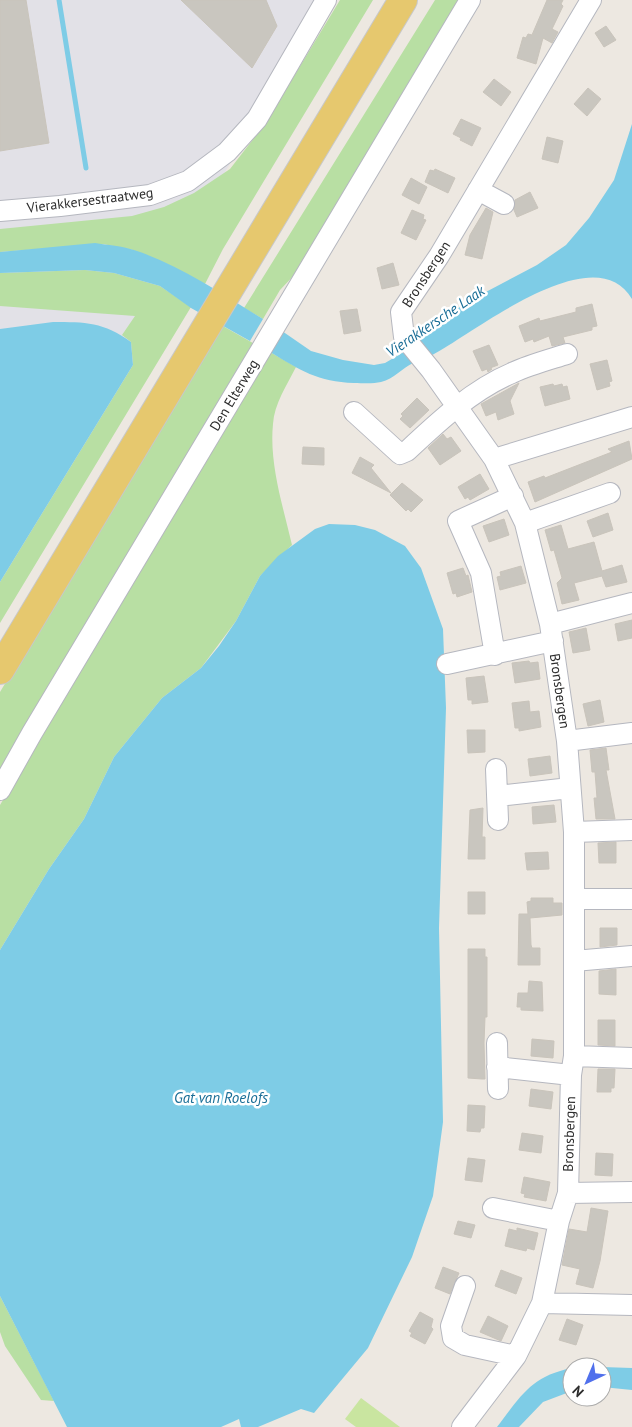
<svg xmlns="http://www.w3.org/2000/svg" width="632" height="1427" font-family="'PT Sans',sans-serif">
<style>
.industrial{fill:#e2e1e7}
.green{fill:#b8dfa3}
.pitch{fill:#c9e5a0}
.water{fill:#7ecce6}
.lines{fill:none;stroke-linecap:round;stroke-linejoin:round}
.stream{stroke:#7ecce6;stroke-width:5}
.building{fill:#c9c6bf;stroke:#c9c4bb}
.minor-casing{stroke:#b5b7bf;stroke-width:22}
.primary-casing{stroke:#c8c8c8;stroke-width:30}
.minor{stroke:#fff;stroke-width:20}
.primary{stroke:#e6c86e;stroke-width:28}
.labels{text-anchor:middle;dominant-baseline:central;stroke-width:5;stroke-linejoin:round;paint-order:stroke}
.street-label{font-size:14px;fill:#2d2d2d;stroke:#fff}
.water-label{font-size:15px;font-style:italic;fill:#196d96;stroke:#fff}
</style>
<rect width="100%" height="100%" fill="#ede8e1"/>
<path class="industrial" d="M0 0H324L40 494 0 555Z"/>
<path class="green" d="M340 0H373L223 249 205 284 133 250 103 244 0 252V229L132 216 164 207 194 193 230 169 265 124Z
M435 0H463L298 271 280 290 263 319 244 308Z
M85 270 114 273 160 286 191 307 0 623V582L133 365 131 342 122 335 135 316 0 306V273Z
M221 325 258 346 0 775V692Z
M270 352 296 367C287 385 274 404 273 424 269 464 283 506 292 545L260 576 236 621 201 668 162 698 114 757 84 819 49 869 0 950V805Z
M0 1296 54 1401 41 1400 5 1346 0 1332Z"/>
<path class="pitch" d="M361 1398 400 1427H356L345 1419Z"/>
<path class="water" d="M632 124V299C595 235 475 332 434 354 428 358 420 359 413 363 402 368 394 379 381 382 373 384 362 383 354 383 318 382 300 370 270 352L282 331 311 351 343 360 374 365 385 363 409 349 422 335 465 303 537 265 566 245 589 218 614 180Z
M95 243C108 245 122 246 134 250 180 265 222 294 263 319L250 341 191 308 160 286 114 273 85 270 0 273V252Z
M53 322C85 322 104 322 131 342L133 365 0 582V329Z
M329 524 355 525 375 530 405 546 421 568 443 629 446 708 439 928 443 1122 433 1196 412 1257 368 1348 314 1413 301 1409 258 1427H241L239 1419 221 1427H67L0 1296V950L49 869 84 819 114 757 162 698 201 668 219 646 236 621 260 576 278 556 315 529Z
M602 1367 632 1368V1390L602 1387Z
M572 1368V1391L543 1402 519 1427H497C521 1396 531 1376 572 1368Z"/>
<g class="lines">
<path class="stream" d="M59 0 86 168"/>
</g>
<path class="building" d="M0 0H26L49 143 0 151Z
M181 0H266L277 26 252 68Z
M547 0H563L561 4 563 6 552 29 558 32 552 43 543 38 536 64 517 58 523 37 526 38 528 34 532 35Z
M606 26 616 40 604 47 595 33Z
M494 79 511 92 501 106 483 92Z
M588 88 601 99 587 116 574 104Z
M461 119 481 128 472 146 460 140 461 138 453 134Z
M547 137 563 141 558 163 542 159Z
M435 169 455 178 448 193 425 182 430 170 434 171Z
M411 178 427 187 419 204 402 195Z
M530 192 538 208 517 217 514 210 515 200Z
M486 208 493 212 482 259 465 255 470 235Z
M412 210 424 215 423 219 426 220 416 240 401 233Z
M393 263 399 285 382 289 377 268Z
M592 304 597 326 592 327V330L563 337 565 343 552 346 549 336 534 342 533 339 525 342 519 326 539 318 540 321 576 312V308Z
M357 309 361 331 344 334 340 311Z
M489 345 498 365 490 368 492 369 488 372 487 369 482 371 473 351Z
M607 360 612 381 609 382 610 386 597 390 590 364Z
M519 383 510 401 514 414 498 420 496 412 486 416 481 404Z
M553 384 554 386 562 384 563 387 567 386 570 399 545 406 540 387Z
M417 398 429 410 410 428 400 419 403 416 401 414Z
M443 434 447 439 451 437 461 451 440 465 428 448Z
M629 441 632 459 535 502 528 482 544 476 545 478 612 452 608 449Z
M303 447 324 448V465L302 464Z
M360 457 374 465 371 468 391 493 352 473Z
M480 474 489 489 470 500 468 497 465 499 458 487Z
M402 483 423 500 411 512 408 509 406 511 390 495Z
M608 513 613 530 593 537 587 521Z
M504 519 509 535 489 542 483 526Z
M561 525 568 549 594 542 602 571 622 565 627 582 606 587 602 576 574 583 579 600 562 604 557 583 562 578 554 550 551 551 545 530Z
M521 566 526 583 500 590 497 577 501 576 500 572Z
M463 568 466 576 468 575 472 592 457 597 456 593 453 594 447 573Z
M632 620V638L618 641 615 624Z
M586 628 590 650 573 653 569 632Z
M529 661 530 663 538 662 540 679 515 683 512 663Z
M484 676 488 702 472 704V700H468L466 678Z
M600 700 604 722 588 726 583 704Z
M529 701 530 712 539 711 541 727 519 731V728H515L512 703Z
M467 730H485V752L468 753Z
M606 748 609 770H606L615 819H596L594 798H597L595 772H592L590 750Z
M550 756 552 773 530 776 528 759Z
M554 805 556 822 533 824 532 807Z
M483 808 482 837H485V859H468L470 810Z
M616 842V863H599L598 843Z
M548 852 549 869 527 870 525 853Z
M468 892H485V914H468Z
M531 898H553V903H562V915L530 918 531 945 532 948H540V965H518L519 914H528L527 902 531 901Z
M600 928H617V945L600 947Z
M468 949H485V957H487V1017H485L484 1043 485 1079H482L468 1078Z
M616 969V995L599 994V971Z
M529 981 542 982 543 1011 521 1010V1007H517L518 993H528Z
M598 1020H615V1046L598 1045Z
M532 1039 554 1041 553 1058 531 1056Z
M598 1069H615L614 1088H611V1092H597Z
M531 1089 553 1092 551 1109 529 1106Z
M468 1105 485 1106 484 1128H481L480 1132 467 1131Z
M522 1133 543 1136 541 1153 519 1150Z
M596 1153 613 1154 612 1176 595 1175Z
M468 1158 485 1160 482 1182 465 1180Z
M524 1177 550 1182 546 1201 524 1197 525 1194 521 1193Z
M591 1208 608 1211 600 1261 593 1288 576 1284 580 1269 562 1265 569 1229 587 1232Z
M458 1221 475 1225 471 1238 454 1234Z
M517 1228 538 1233 534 1250 527 1248 526 1251 505 1246 509 1229 517 1231Z
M443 1267 459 1273 450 1294 435 1288Z
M501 1270 522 1278 516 1294 495 1286Z
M420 1312 433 1319 431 1327 433 1329 425 1344 410 1336 412 1333 409 1331Z
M488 1316 508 1326 501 1341 480 1332Z
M567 1319 583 1325 576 1345 559 1340Z"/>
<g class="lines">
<defs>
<path id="minor" d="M478 190 504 204
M0 211 60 206 150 195 188 181 227 152 257 119 326 0
M354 412 400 454 407 451C438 422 472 390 512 373 529 365 548 360 567 354
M494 459 431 370 404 337 401 312 439 256 591 0
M525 523 610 493
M550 624 632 603
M495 655 481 573 458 521 513 496
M447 664 553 641
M567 741 632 733
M496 769 498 820
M0 790 32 733 470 0
M498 796 570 788
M574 832 632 830
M574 899H632
M574 961 632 956
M497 1043 498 1089
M574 1056 632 1058
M497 1067 571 1075
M568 1193 632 1192
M493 1208 559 1221
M465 1286 451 1326 453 1338 465 1345 516 1356
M542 1303 632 1305
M462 1427 516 1356 542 1303 559 1221 568 1193 571 1075 574 1056V832L567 741 550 624 525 523 494 459 632 417"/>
<path id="primary" d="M0 670 403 0"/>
</defs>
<use href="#minor" class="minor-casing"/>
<use href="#primary" class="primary-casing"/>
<use href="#minor" class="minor"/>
<use href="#primary" class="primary"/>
</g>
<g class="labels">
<g class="street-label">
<text transform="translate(90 200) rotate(-7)">Vierakkersestraatweg</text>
<text transform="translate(426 274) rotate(-57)">Bronsbergen</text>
<text transform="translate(234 395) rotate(-59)">Den Elterweg</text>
<text transform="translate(560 691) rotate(82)">Bronsbergen</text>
<text transform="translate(569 1134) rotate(-88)">Bronsbergen</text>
</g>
<g class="water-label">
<text transform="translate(435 321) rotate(-34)">Vierakkersche Laak</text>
<text x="221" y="1097">Gat van Roelofs</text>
</g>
</g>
<g transform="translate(587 1382) rotate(224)"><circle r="24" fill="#ffffff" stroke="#ababab"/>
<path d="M0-4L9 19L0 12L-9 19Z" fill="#5070ec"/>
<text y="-8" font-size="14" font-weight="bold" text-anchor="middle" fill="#2d2d2d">N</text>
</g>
</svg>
